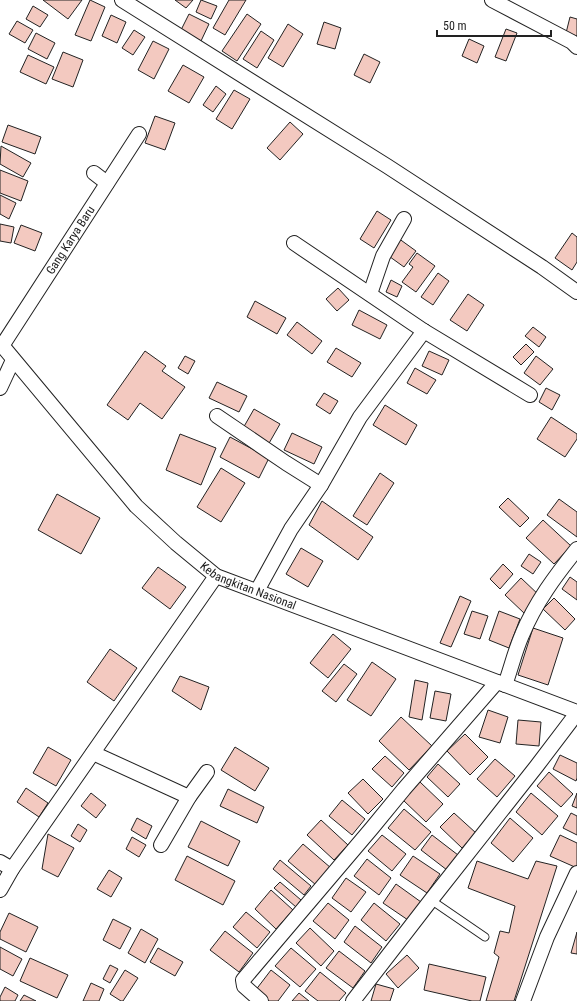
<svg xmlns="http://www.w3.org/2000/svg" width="577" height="1001" font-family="'Roboto Condensed',sans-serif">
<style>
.building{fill:#f3c9c0;stroke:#222}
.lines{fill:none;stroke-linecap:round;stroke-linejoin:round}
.lane-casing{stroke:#222;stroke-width:9}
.street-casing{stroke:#222;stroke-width:16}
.lane{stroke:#fff;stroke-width:7}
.street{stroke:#fff;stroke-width:14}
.labels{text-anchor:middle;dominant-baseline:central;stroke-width:3;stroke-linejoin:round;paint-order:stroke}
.street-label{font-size:12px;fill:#222;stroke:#fff}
</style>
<rect width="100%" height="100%" fill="#fff"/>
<path class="building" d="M43 0H82L68 19Z
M90 0 105 7 91 41 75 35Z
M175 0H193L186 8Z
M201 0 217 6 211 19 196 12Z
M229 0H246L225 35 213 28Z
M33 6 48 15 40 27 26 19Z
M189 14 209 24 201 41 181 30Z
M247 14 261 24 237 61 222 51Z
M111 15 126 22 117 43 102 36Z
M570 17 577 19V36L566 33Z
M17 21 33 30 25 43 9 34Z
M324 22 341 28 335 49 317 44Z
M288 24 303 34 283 67 268 58Z
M506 29 517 33 506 61 495 57Z
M134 30 145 37 133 55 122 48Z
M261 31 274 40 257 68 243 59Z
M36 33 55 43 47 59 28 49Z
M469 39 484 46 477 63 462 56Z
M153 41 169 49 154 79 138 70Z
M63 52 83 60 73 87 52 79Z
M364 54 380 62 370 83 354 75Z
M28 55 54 67 46 84 20 72Z
M183 65 204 77 189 103 168 91Z
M216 86 226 94 213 112 203 105Z
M234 90 250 99 232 129 216 119Z
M155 116 175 123 165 150 145 143Z
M290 122 303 134 280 160 267 148Z
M8 125 41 137 35 154 2 142Z
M1 146 31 163 23 177 0 164Z
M0 170 28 181 21 201 0 193Z
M0 195 16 203 9 219 0 214Z
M377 211 391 220 374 248 360 239Z
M0 224 14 227 11 243 0 241Z
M21 225 42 233 35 251 14 243Z
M572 233 577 237V262L572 270 555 258Z
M398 238 416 251 404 267 386 254Z
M417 253 435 266 416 292 402 282 413 267 409 264Z
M438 273 449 281 433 305 421 297Z
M391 280 402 286 397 297 386 292Z
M338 288 349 300 337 311 326 299Z
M468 294 484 305 467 331 450 320Z
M255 301 286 318 277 334 247 317Z
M359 310 387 325 380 339 352 325Z
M297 322 322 341 312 354 287 335Z
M533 327 546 337 539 347 525 336Z
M526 344 534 352 521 365 513 357Z
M336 348 361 363 352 377 327 362Z
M145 351 166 366 162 371 185 387 162 419 140 403 128 420 107 405Z
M429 351 449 360 442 375 422 366Z
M185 356 195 361 188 374 178 368Z
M536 356 553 369 540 385 524 373Z
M415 368 436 380 427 394 407 383Z
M217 382 247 396 239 412 209 398Z
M546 388 560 395 552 410 539 402Z
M324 393 338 401 330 414 316 405Z
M385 405 417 425 406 445 373 425Z
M254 409 280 424 268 445 242 430Z
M551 417 577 434V439L565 457 537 439Z
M292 433 322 447 314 464 284 450Z
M180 434 216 448 201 485 166 470Z
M230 437 269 458 259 478 220 457Z
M221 468 245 483 221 522 197 507Z
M380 473 394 483 367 525 353 516Z
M57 494 100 518 81 554 38 530Z
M508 498 529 518 520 527 499 507Z
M559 499 577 512V537L547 515Z
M322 501 373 537 358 560 309 525Z
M543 520 571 546 554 564 526 538Z
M301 548 323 561 308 587 286 574Z
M529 554 541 562 533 574 521 566Z
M503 564 513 574 500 589 490 579Z
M158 567 186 587 170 609 142 588Z
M570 577 577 582V600L562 589Z
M521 578 541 597 525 614 505 595Z
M460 596 471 601 451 647 440 643Z
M554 598 575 619 565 630 543 609Z
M472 611 488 616 480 639 464 634Z
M499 611 520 619 509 648 489 640Z
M533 628 563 638 548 685 518 675Z
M333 634 351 649 328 678 310 663Z
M110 649 137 668 114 701 87 682Z
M372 662 396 679 371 716 347 700Z
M344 664 357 674 336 702 322 691Z
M180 676 209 687 201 710 172 691Z
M415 680 428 683 422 720 409 717Z
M435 691 451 694 446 721 430 718Z
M488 710 508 717 500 743 479 737Z
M401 717 432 746 409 770 379 741Z
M518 720 541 722 539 746 516 744Z
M465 734 488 757 470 775 447 751Z
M48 747 71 760 56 786 33 773Z
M235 747 269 768 255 791 221 770Z
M560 755 577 763V778L576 781 553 769Z
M385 756 404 773 392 787 372 769Z
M495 759 515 776 497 797 477 779Z
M438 764 460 784 448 797 427 777Z
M549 772 573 794 561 807 537 786Z
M363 779 383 799 368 814 348 793Z
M420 782 443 804 426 822 403 800Z
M26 788 48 803 39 817 17 802Z
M228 789 264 807 257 823 220 806Z
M91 793 106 805 96 818 81 806Z
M531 793 558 816 542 835 516 812Z
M577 793V808L572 806Z
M342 800 365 819 352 835 329 816Z
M404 809 431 832 415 850 388 828Z
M454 813 476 833 462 848 440 827Z
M571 813 577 816V835L563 828Z
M137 818 152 826 146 839 131 830Z
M510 818 533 838 513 862 491 843Z
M321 820 348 845 334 860 307 835Z
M201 821 240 841 228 866 188 847Z
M78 824 87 830 80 842 71 836Z
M48 834 74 848 58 877 42 869Z
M382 835 406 854 392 871 368 851Z
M432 835 458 855 447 870 421 850Z
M560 835 577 843V868L550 856Z
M132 837 146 845 139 857 126 849Z
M303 844 331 868 316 885 288 861Z
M187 856 235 881 223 905 175 880Z
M413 856 440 874 427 893 400 875Z
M367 859 391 878 379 895 354 876Z
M280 860 311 886 304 895 273 869Z
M477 861 528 879 536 861 557 866 514 1001H486L499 957 494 953 500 931 509 933 515 906 468 888Z
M109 870 122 878 111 897 97 889Z
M346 878 366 892 351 912 332 898Z
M280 882 301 900 296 907 274 888Z
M396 884 421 902 408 920 383 903Z
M271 890 293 910 276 929 255 909Z
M328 903 349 920 335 939 313 921Z
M374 903 400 924 386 941 361 920Z
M246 912 270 932 257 948 233 927Z
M9 913 38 927 26 952 0 939V932Z
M113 919 131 928 120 949 103 940Z
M355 926 382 947 371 963 344 942Z
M310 928 334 951 321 966 296 943Z
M141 929 158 939 145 963 128 953Z
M225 931 253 953 239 972 210 950Z
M577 932V954L571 953Z
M0 947 22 959 13 976 0 969Z
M158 948 183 962 175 976 150 962Z
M291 948 316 969 300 987 275 966Z
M339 951 365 971 353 988 326 968Z
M407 955 419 968 398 988 386 974Z
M30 958 68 975 57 998 20 981Z
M429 964 486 977 480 1001H472L424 990Z
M110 965 118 969 110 983 103 979Z
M125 970 138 978 123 1001H121L110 994Z
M271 970 290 985 278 1001H267L255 991Z
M320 972 346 993 339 1001H318L305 991Z
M91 983 104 989 99 1001H83Z
M376 984 394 989 390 1001H371Z
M5 987 18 995 15 1001H0V997Z
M299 993 309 1001H292Z
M24 995 36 1001H20Z"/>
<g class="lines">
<defs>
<path id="lane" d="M431 900 485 937"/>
<g id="street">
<path d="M122 0 387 166 542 267 577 292"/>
<path d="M492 0 572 42 577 47"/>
<path d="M94 173 107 183"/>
<path d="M294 243 424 331 530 395"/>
<path d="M370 294 383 256 404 219"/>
<path id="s1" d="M0 343 136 506 176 543 216 576 577 712"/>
<path id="s2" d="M2 346 139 134"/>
<path d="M0 388 13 360"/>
<path d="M217 416 286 463 321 485"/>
<path d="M257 591 291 529 321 485 360 417 424 331"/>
<path d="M505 685C511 668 515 651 522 635 535 603 556 575 577 549"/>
<path d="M93 753 189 797"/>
<path d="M161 845 189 797 207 772"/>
<path d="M0 862 12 869"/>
<path d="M0 890 12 869 216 576"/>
<path d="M261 1001 244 986 243 980 372 828 404 789 497 682"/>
<path d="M353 1001 431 900 536 767 577 713"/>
<path d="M523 1001 547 937 577 873"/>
</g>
</defs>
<use href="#lane" class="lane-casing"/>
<use href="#street" class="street-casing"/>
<use href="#lane" class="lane"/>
<use href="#street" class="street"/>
</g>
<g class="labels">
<g class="street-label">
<text stroke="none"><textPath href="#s2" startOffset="126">Gang Karya Baru</textPath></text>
<text stroke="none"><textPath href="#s1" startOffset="352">Kebangkitan Nasional</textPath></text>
</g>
</g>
<path d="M437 30v6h114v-6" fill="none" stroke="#222222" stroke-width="2"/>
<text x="443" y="30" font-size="12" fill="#222222" stroke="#ffffff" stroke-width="3" paint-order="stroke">50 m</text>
</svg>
